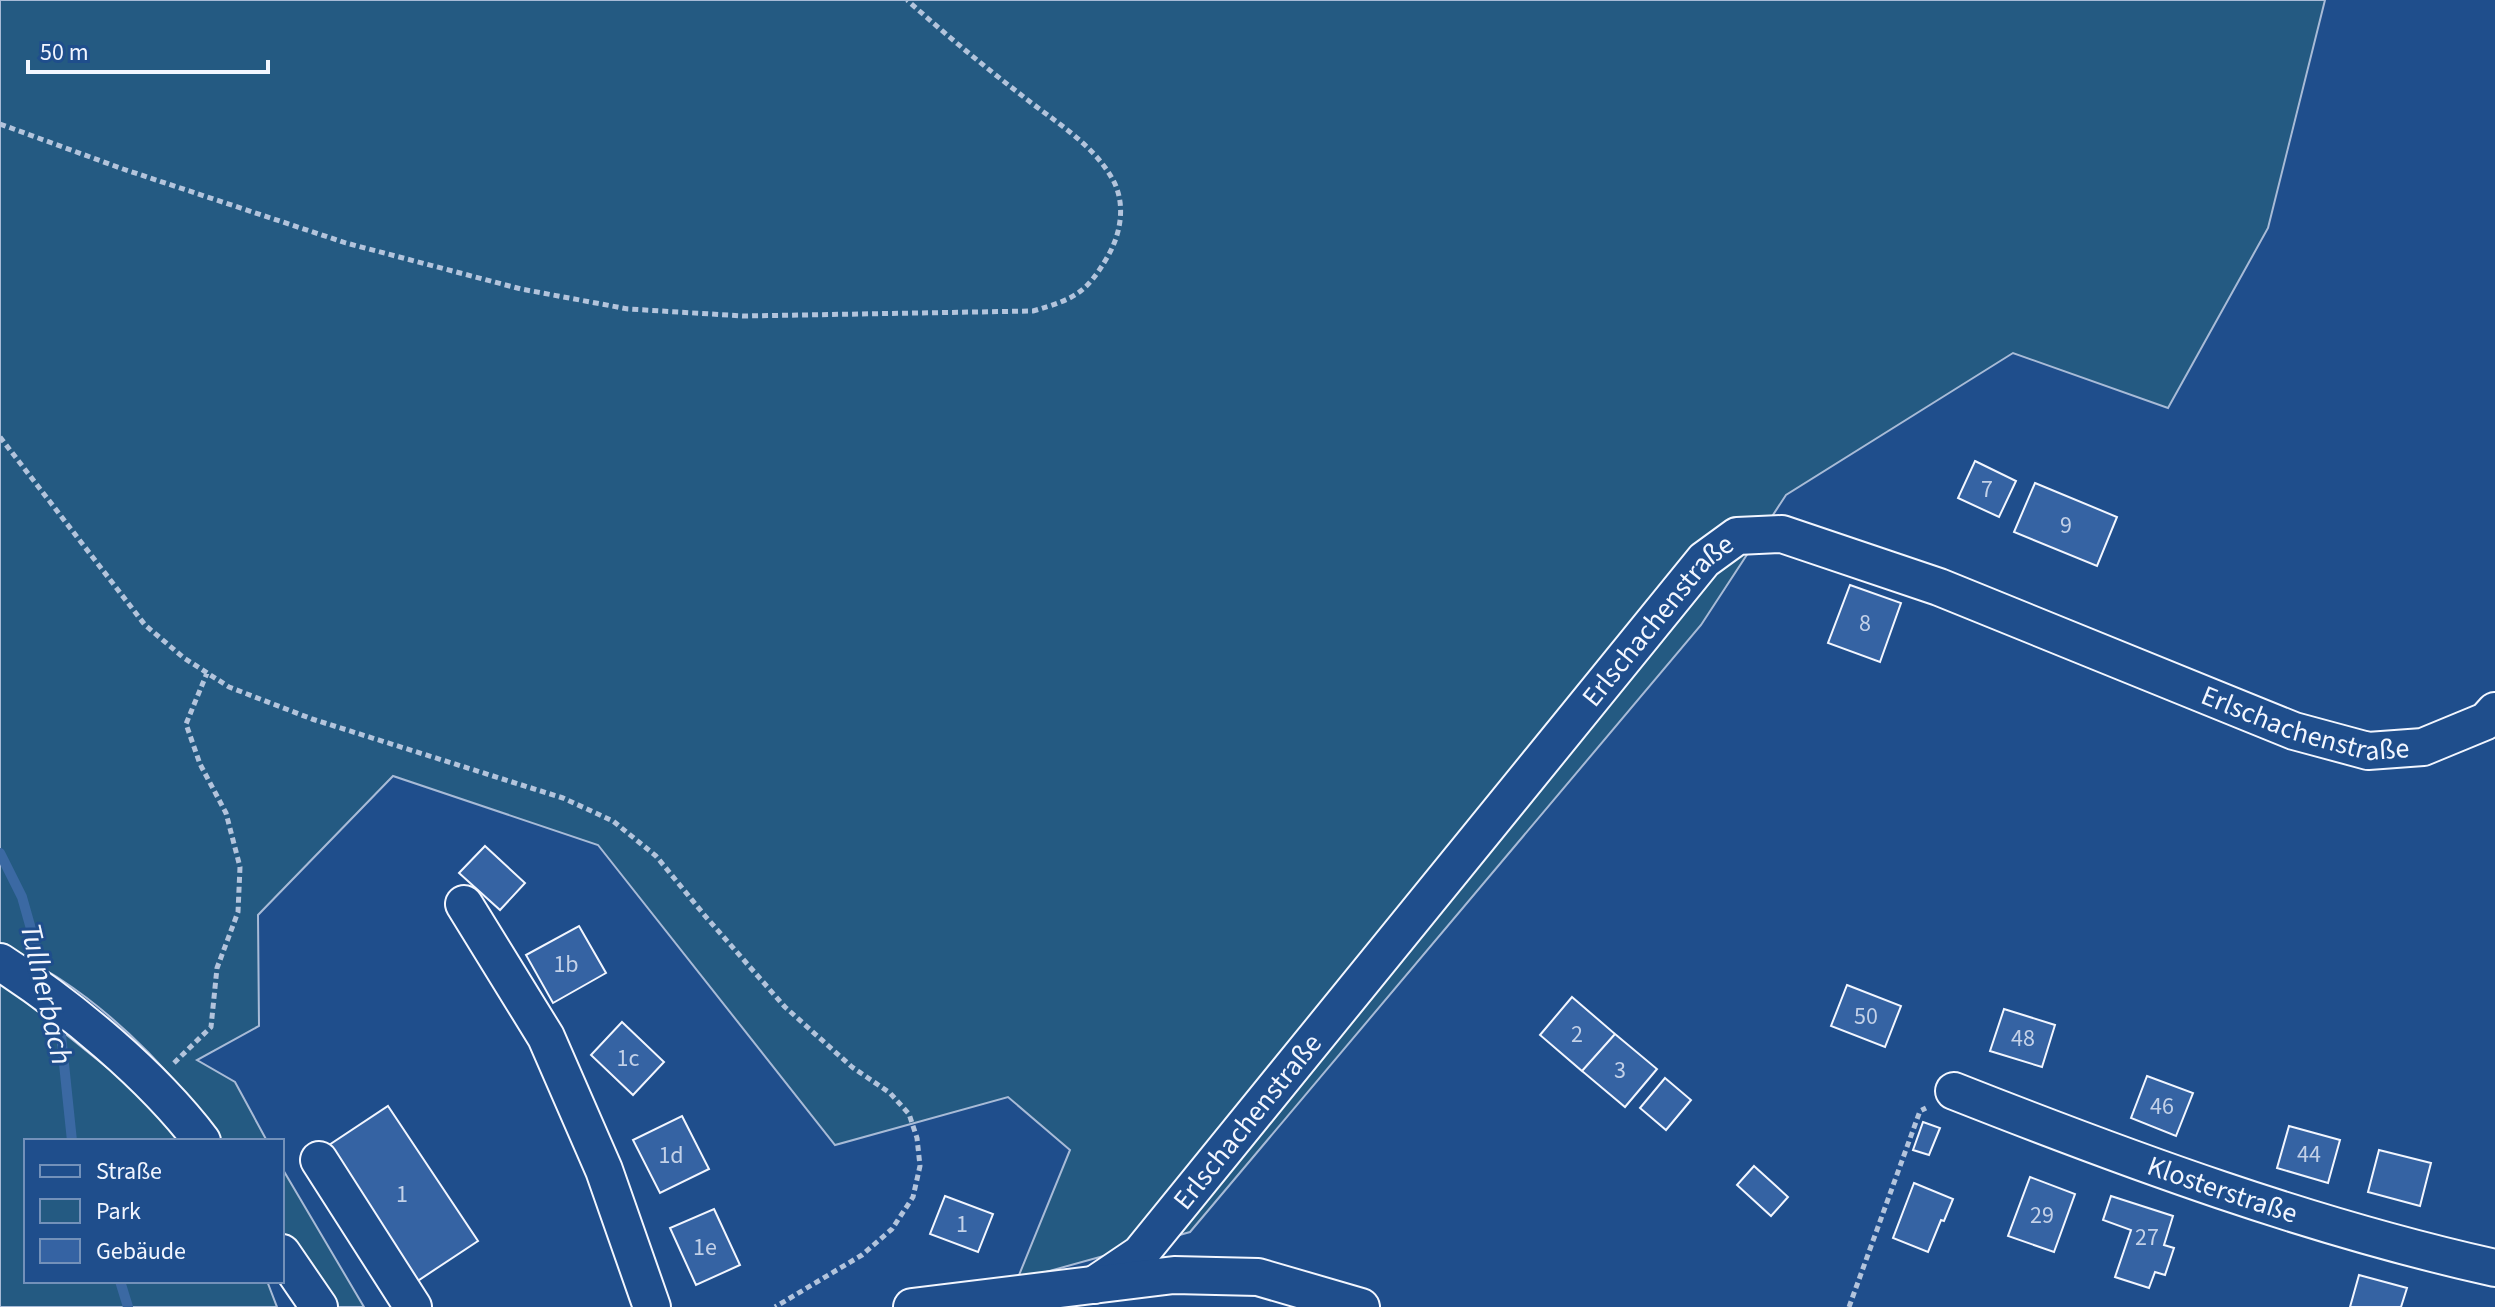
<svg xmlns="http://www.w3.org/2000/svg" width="2495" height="1307" font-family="'Source Sans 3',sans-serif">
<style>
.green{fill:#245a82;stroke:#a8bbd7;stroke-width:2}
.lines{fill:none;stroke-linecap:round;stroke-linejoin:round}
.stream{stroke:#3b69a3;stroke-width:10}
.building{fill:#3563a3;stroke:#f2f6ff;stroke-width:2}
.minor-casing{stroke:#f2f6ff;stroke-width:40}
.path{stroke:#b3c4dc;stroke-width:5;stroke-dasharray:6 4;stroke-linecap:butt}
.minor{stroke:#1f4e8c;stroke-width:36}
.labels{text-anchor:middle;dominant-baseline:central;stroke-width:6;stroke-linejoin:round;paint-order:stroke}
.number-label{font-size:24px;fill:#c3d1e8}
.street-label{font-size:28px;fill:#f2f6ff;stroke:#1f4e8c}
.water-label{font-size:30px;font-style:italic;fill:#f2f6ff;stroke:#1f4e8c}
</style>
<rect width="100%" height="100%" fill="#1f4e8c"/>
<path class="green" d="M0 0H2325L2268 228 2168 408 2013 353 1786 495 1701 625 1190 1232 1017 1280 1070 1150 1008 1097 835 1145 598 845 393 776 258 915 259 1026 197 1060 235 1082 267 1141H221C181 1081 121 1019 60 979 42 967 20 958 0 948Z
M0 981 141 1095 182 1141H26V1281H267L277 1307H0Z
M282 1168 364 1307H332L282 1232Z"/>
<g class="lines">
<path class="stream" d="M0 853 22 897 46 982
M56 1016 61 1035 72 1141
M120 1281 128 1307"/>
</g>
<path class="building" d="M1975 461 2016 481 1999 517 1958 498Z
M2035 483 2117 517 2097 566 2014 532Z
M1850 585 1901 603 1880 662 1828 643Z
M485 846 525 883 500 910 459 873Z
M579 926 606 973 553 1003 526 955Z
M1847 985 1901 1006 1885 1047 1831 1026Z
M1572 997 1615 1034 1582 1071 1540 1035Z
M2004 1009 2055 1025 2042 1067 1990 1051Z
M622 1022 664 1062 633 1095 591 1055Z
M1615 1034 1657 1069 1625 1107 1582 1071Z
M2147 1076 2193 1093 2176 1136 2131 1118Z
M1665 1078 1691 1100 1666 1130 1640 1108Z
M388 1106 478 1241 416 1282 326 1147Z
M682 1116 709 1169 660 1193 633 1140Z
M1923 1122 1940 1128 1929 1155 1913 1150Z
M2289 1126 2340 1140 2328 1183 2277 1168Z
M2379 1150 2431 1163 2420 1206 2368 1192Z
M1754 1166 1788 1197 1771 1216 1737 1185Z
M2030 1177 2075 1194 2054 1252 2008 1236Z
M1914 1183 1953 1199 1944 1221 1941 1220 1928 1252 1893 1238Z
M945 1196 993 1214 978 1252 930 1234Z
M2111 1196 2173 1216 2164 1245 2174 1248 2165 1275 2155 1272 2149 1288 2115 1277 2131 1230 2103 1220Z
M714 1209 740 1265 696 1285 670 1228Z
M2359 1275 2407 1288 2401 1307H2350Z"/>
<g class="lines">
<defs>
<g id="minor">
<path d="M464 904 546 1037 604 1170 652 1307"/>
<path d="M0 962C70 1007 152 1075 202 1141"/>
<path id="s1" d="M1954 1091C2129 1160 2311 1227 2495 1268"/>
<path d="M319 1160 413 1307"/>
<path d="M282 1253 319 1307"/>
<path id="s2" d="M1094 1285 1140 1254 1704 560 1737 536 1782 534 1939 587 2294 731 2368 751 2423 747 2486 721 2495 711"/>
<path d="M912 1307 1174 1275 1258 1277 1361 1307"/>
</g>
</defs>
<use href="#minor" class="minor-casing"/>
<path class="path" d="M0 124 123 169 346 243 521 289 628 309 744 316 1033 311C1074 299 1086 294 1108 256 1121 233 1126 204 1113 180 1093 143 1052 120 1020 94 981 64 944 33 907 0
M0 437 145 625 184 658 229 687 312 719 563 798 613 821 656 856 706 917 785 1007 852 1067 890 1093 909 1114 917 1138 920 1166 913 1197 892 1229 862 1255 775 1307
M174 1063 211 1027 217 968 238 912 240 867 226 813 200 764 186 724 207 673
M1849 1307 1920 1111 1926 1108"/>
<use href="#minor" class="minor"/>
</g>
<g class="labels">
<g class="number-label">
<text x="1987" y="489">7</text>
<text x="2066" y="525">9</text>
<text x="1865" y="623">8</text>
<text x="566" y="964">1b</text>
<text x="1866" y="1016">50</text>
<text x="1577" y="1034">2</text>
<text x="2023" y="1038">48</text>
<text x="628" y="1058">1c</text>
<text x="1620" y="1070">3</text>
<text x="2162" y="1106">46</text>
<text x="2309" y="1154">44</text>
<text x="671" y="1155">1d</text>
<text x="402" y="1194">1</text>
<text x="2042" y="1215">29</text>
<text x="962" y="1224">1</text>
<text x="2147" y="1237">27</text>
<text x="705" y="1247">1e</text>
</g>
<g class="street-label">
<text stroke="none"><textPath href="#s2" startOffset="874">Erlschachenstraße</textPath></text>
<text stroke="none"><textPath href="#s2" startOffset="1594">Erlschachenstraße</textPath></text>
<text stroke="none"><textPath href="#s2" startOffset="226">Erlschachenstraße</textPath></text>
<text stroke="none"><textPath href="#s1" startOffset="286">Klosterstraße</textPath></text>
</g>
<g class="water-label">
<text transform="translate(46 994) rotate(77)">Tullnerbach</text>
</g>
</g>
<rect x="24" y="1139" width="260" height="144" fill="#1f4e8c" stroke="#7391ba" stroke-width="2"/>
<rect x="40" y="1165" width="40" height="12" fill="#1f4e8c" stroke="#7391ba" stroke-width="2"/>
<text x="96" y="1179" font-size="24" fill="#f2f6ff">Straße</text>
<rect x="40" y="1199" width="40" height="24" fill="#245a82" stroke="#7391ba" stroke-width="2"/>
<text x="96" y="1219" font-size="24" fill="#f2f6ff">Park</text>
<rect x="40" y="1239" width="40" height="24" fill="#3563a3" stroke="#7391ba" stroke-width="2"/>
<text x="96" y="1259" font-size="24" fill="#f2f6ff">Gebäude</text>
<path d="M28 60v12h240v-12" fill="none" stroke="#f2f6ff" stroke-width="4"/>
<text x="40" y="60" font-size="24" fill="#f2f6ff" stroke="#1f4e8c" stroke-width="6" paint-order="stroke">50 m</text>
</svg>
